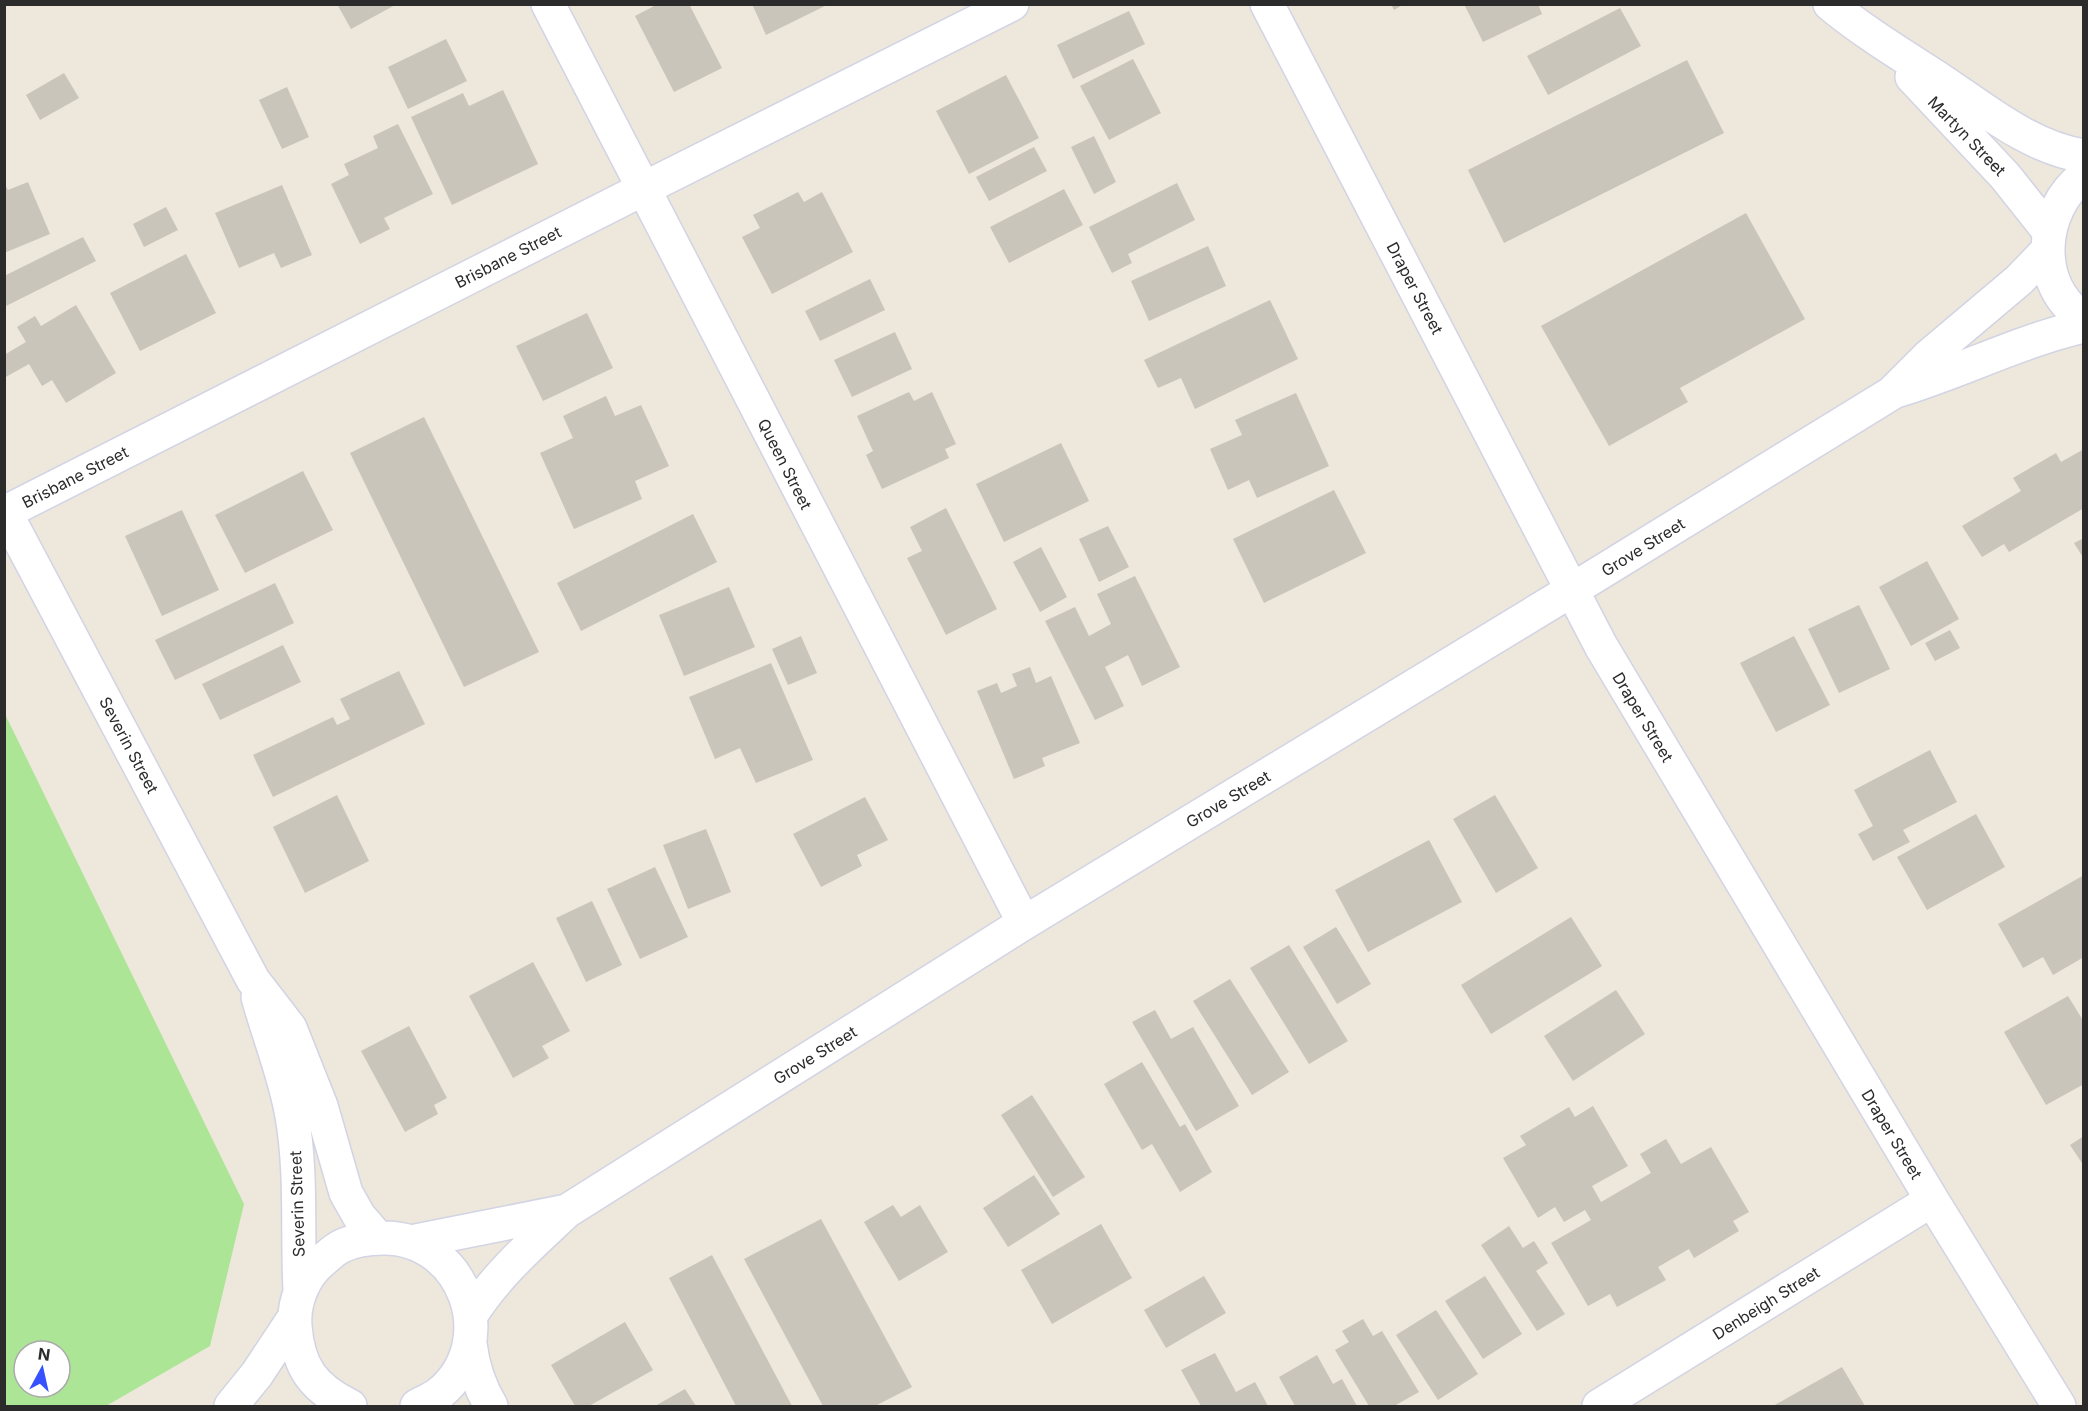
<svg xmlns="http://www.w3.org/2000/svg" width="2088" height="1411" font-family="Inter,sans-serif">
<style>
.green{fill:#ade597;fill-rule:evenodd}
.building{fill:#c9c5bb}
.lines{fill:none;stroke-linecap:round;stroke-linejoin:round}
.minor-casing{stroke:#d2d4e4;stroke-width:36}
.minor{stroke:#fff;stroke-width:33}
.labels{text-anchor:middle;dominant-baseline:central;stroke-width:4.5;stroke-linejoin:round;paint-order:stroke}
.street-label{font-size:16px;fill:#2b2b2b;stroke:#fff}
</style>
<rect width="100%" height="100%" fill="#ede7dc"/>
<path class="green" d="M4 712 244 1204 210 1346 106 1406H5ZM24 1351H60V1387H24Z"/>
<path class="building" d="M337 4H397L351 29Z
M658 4H689L722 68 674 92 635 16Z
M752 4H829L766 35Z
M1391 4H1404L1394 10Z
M1464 4H1538L1542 14 1483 42Z
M1620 8 1641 46 1548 95 1527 56Z
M1129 11 1145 44 1073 79 1057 45Z
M446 39 467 81 408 109 388 67Z
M1133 59 1161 113 1109 140 1080 86Z
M1687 60 1724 133 1504 243 1468 170Z
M64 73 79 98 40 120 26 95Z
M1006 75 1039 138 969 174 936 111Z
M287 87 309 137 282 149 259 100Z
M503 90 538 164 452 205 411 117 463 93 469 106Z
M398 124 433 194 384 218 390 229 360 244 331 184 349 175 344 164 378 148 373 136Z
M1094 136 1116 182 1094 194 1071 147Z
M1034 147 1047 171 989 201 976 177Z
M28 182 50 234 4 253V183L8 190Z
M1177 183 1195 220 1128 254 1132 263 1112 273 1089 227Z
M282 185 312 255 281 268 274 253 239 268 215 213Z
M1064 189 1083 225 1009 263 990 227Z
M798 192 804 202 822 192 853 252 772 294 742 237 760 228 753 215Z
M166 207 178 230 144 247 133 224Z
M1746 213 1805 319 1680 388 1688 402 1609 446 1541 326Z
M83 237 96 261 4 307V276Z
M1208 246 1226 286 1149 321 1131 281Z
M186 254 216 313 140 351 110 293Z
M870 279 885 310 820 341 805 311Z
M1270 300 1298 359 1195 409 1181 378 1158 388 1144 360Z
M76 305 116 373 66 403 52 380 42 386 29 364 4 378V355L26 342 17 327 35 316 41 326Z
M587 313 613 368 543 401 516 346Z
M895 332 912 369 852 397 834 360Z
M909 392 914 401 932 392 956 444 945 449 949 458 882 489 866 455 873 451 857 416Z
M1296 393 1329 466 1257 498 1249 480 1228 490 1210 449 1242 435 1235 420Z
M606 396 615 416 641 405 669 466 635 481 642 499 574 529 540 453 573 438 563 416Z
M424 417 539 652 464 687 350 453Z
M1061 443 1089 501 1004 542 976 484Z
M2084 449V508L2009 552 2004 544 1982 557 1962 526 2021 491 2013 478 2056 453 2061 462Z
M303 471 333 530 245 573 215 515Z
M1334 490 1366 553 1264 603 1233 539Z
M946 508 997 609 946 635 907 558 922 551 910 527Z
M182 510 219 590 162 616 125 536Z
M693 514 717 562 581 631 557 583Z
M1108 526 1129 567 1099 582 1079 539Z
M2084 538V559L2074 543Z
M1041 547 1067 597 1040 612 1013 562Z
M1927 561 1959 619 1911 646 1879 587Z
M1135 576 1180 667 1142 686 1128 655 1105 667 1124 706 1095 720 1045 621 1075 607 1089 636 1111 624 1097 594Z
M275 583 294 623 175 680 155 640Z
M729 587 755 647 684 676 659 615Z
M1859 605 1890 669 1839 693 1808 629Z
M1950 630 1960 648 1935 661 1925 643Z
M801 636 817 673 788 685 772 649Z
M1794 636 1830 705 1776 732 1740 663Z
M283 645 301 682 220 720 202 684Z
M771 663 813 760 756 783 740 748 715 759 689 697Z
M1030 667 1036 683 1051 676 1080 743 1042 758 1045 766 1014 779 977 691 997 683 1001 693 1017 686 1012 674Z
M399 671 425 724 273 797 253 755 333 717 337 725 350 719 340 699Z
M1930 750 1957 802 1903 830 1910 842 1873 861 1858 834 1873 826 1854 790Z
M337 795 369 861 305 893 273 827Z
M1495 795 1538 868 1496 893 1453 819Z
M865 797 888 840 857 855 862 866 821 887 793 834Z
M1976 814 2005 867 1927 910 1897 857Z
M706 829 731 892 688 909 663 845Z
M1429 840 1462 902 1368 952 1335 890Z
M655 867 688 937 640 959 607 889Z
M2084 875V957L2053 975 2043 957 2023 968 1998 924Z
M592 901 622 965 586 982 556 918Z
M1571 917 1602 966 1491 1034 1461 985Z
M1336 927 1371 984 1337 1004 1303 947Z
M1289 945 1348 1041 1309 1064 1250 968Z
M533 962 570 1031 542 1046 549 1058 513 1078 469 996Z
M1230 979 1289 1072 1252 1095 1193 1001Z
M1616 990 1645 1034 1573 1081 1544 1036Z
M2068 996 2084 1022V1084L2046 1105 2004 1032Z
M1155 1010 1171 1039 1193 1027 1239 1106 1196 1131 1132 1022Z
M409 1026 447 1098 434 1105 438 1114 405 1132 361 1051Z
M1142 1062 1180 1127 1185 1124 1212 1172 1180 1192 1152 1144 1142 1150 1104 1084Z
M1032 1095 1085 1177 1053 1197 1001 1115Z
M1593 1106 1628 1166 1592 1186 1601 1202 1651 1173 1640 1154 1666 1139 1681 1164 1711 1147 1749 1212 1733 1221 1739 1231 1694 1258 1689 1249 1658 1267 1666 1280 1617 1307 1610 1294 1588 1306 1551 1243 1591 1220 1585 1210 1564 1222 1555 1207 1538 1218 1503 1158 1526 1145 1520 1136 1569 1107 1575 1117Z
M2084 1136V1166L2070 1145Z
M1034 1175 1060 1214 1008 1247 983 1208Z
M893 1205 901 1217 920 1205 948 1252 899 1281 864 1222Z
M821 1219 912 1387 875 1406H823L744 1259Z
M1101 1224 1132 1278 1052 1324 1021 1270Z
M1509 1226 1523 1248 1534 1241 1548 1263 1536 1271 1565 1314 1537 1331 1481 1245Z
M712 1255 792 1406H736L669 1278Z
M1204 1276 1226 1313 1166 1348 1144 1310Z
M1485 1276 1522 1334 1483 1359 1445 1301Z
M1436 1310 1478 1374 1438 1400 1396 1335Z
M1363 1319 1373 1336 1382 1331 1419 1392 1394 1406H1369L1335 1350 1349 1342 1342 1331Z
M625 1322 653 1370 589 1406H575L551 1365Z
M1215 1353 1236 1392 1255 1382 1268 1406H1201L1181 1370Z
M1317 1355 1333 1384 1342 1379 1357 1406H1295L1279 1377Z
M1842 1367 1865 1406H1773Z
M685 1389 696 1406H655Z"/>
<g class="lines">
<defs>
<path id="minor" d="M548 4 1024 923
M1267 4 1601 646 1932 1200 2059 1406
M1830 4C1865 33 1902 55 1939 79 1983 108 2030 148 2084 156
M1912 77 2005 176 2048 230
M2084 176C2039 209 2033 287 2084 318
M1896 391C1960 372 2019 341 2084 326
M4 510 253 980 290 1028 321 1106 346 1193 359 1216 378 1238
M6 512 643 189 1012 4
M258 997C269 1037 285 1075 292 1116 302 1173 297 1232 300 1290
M411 1242 567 1211
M471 1315C496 1275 533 1243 567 1211L1024 923 1572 590 1892 393 1930 355 2019 280 2047 251
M470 1344C473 1368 479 1386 491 1406
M231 1406 257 1374 294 1318
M350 1406C313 1388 298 1367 295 1326 293 1303 304 1275 322 1261 328 1256 334 1250 340 1247 353 1240 369 1238 384 1238 464 1238 502 1341 440 1393 434 1398 424 1402 417 1406
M1599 1406 1932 1200"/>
</defs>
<use href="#minor" class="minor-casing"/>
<use href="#minor" class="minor"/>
</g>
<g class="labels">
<g class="street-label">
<text transform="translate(1967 136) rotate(46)">Martyn Street</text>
<text transform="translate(508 257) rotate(-27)">Brisbane Street</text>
<text transform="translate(1415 288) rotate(62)">Draper Street</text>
<text transform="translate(785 464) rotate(63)">Queen Street</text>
<text transform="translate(75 477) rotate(-27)">Brisbane Street</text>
<text transform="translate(1643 547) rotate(-32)">Grove Street</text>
<text transform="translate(1643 717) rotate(59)">Draper Street</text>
<text transform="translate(129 745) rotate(62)">Severin Street</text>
<text transform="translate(1228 799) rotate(-31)">Grove Street</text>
<text transform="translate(815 1055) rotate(-32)">Grove Street</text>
<text transform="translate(1892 1134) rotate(59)">Draper Street</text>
<text transform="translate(297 1204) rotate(-92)">Severin Street</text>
<text transform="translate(1766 1303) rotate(-32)">Denbeigh Street</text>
</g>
</g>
<rect width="2088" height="1411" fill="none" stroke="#2b2b2b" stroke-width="12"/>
<g transform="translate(42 1369) rotate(8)"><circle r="28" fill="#ffffff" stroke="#aaaaaa" stroke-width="1.5"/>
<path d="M0-4.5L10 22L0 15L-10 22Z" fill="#3851ff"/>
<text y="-9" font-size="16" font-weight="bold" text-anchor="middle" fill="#2b2b2b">N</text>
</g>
</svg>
